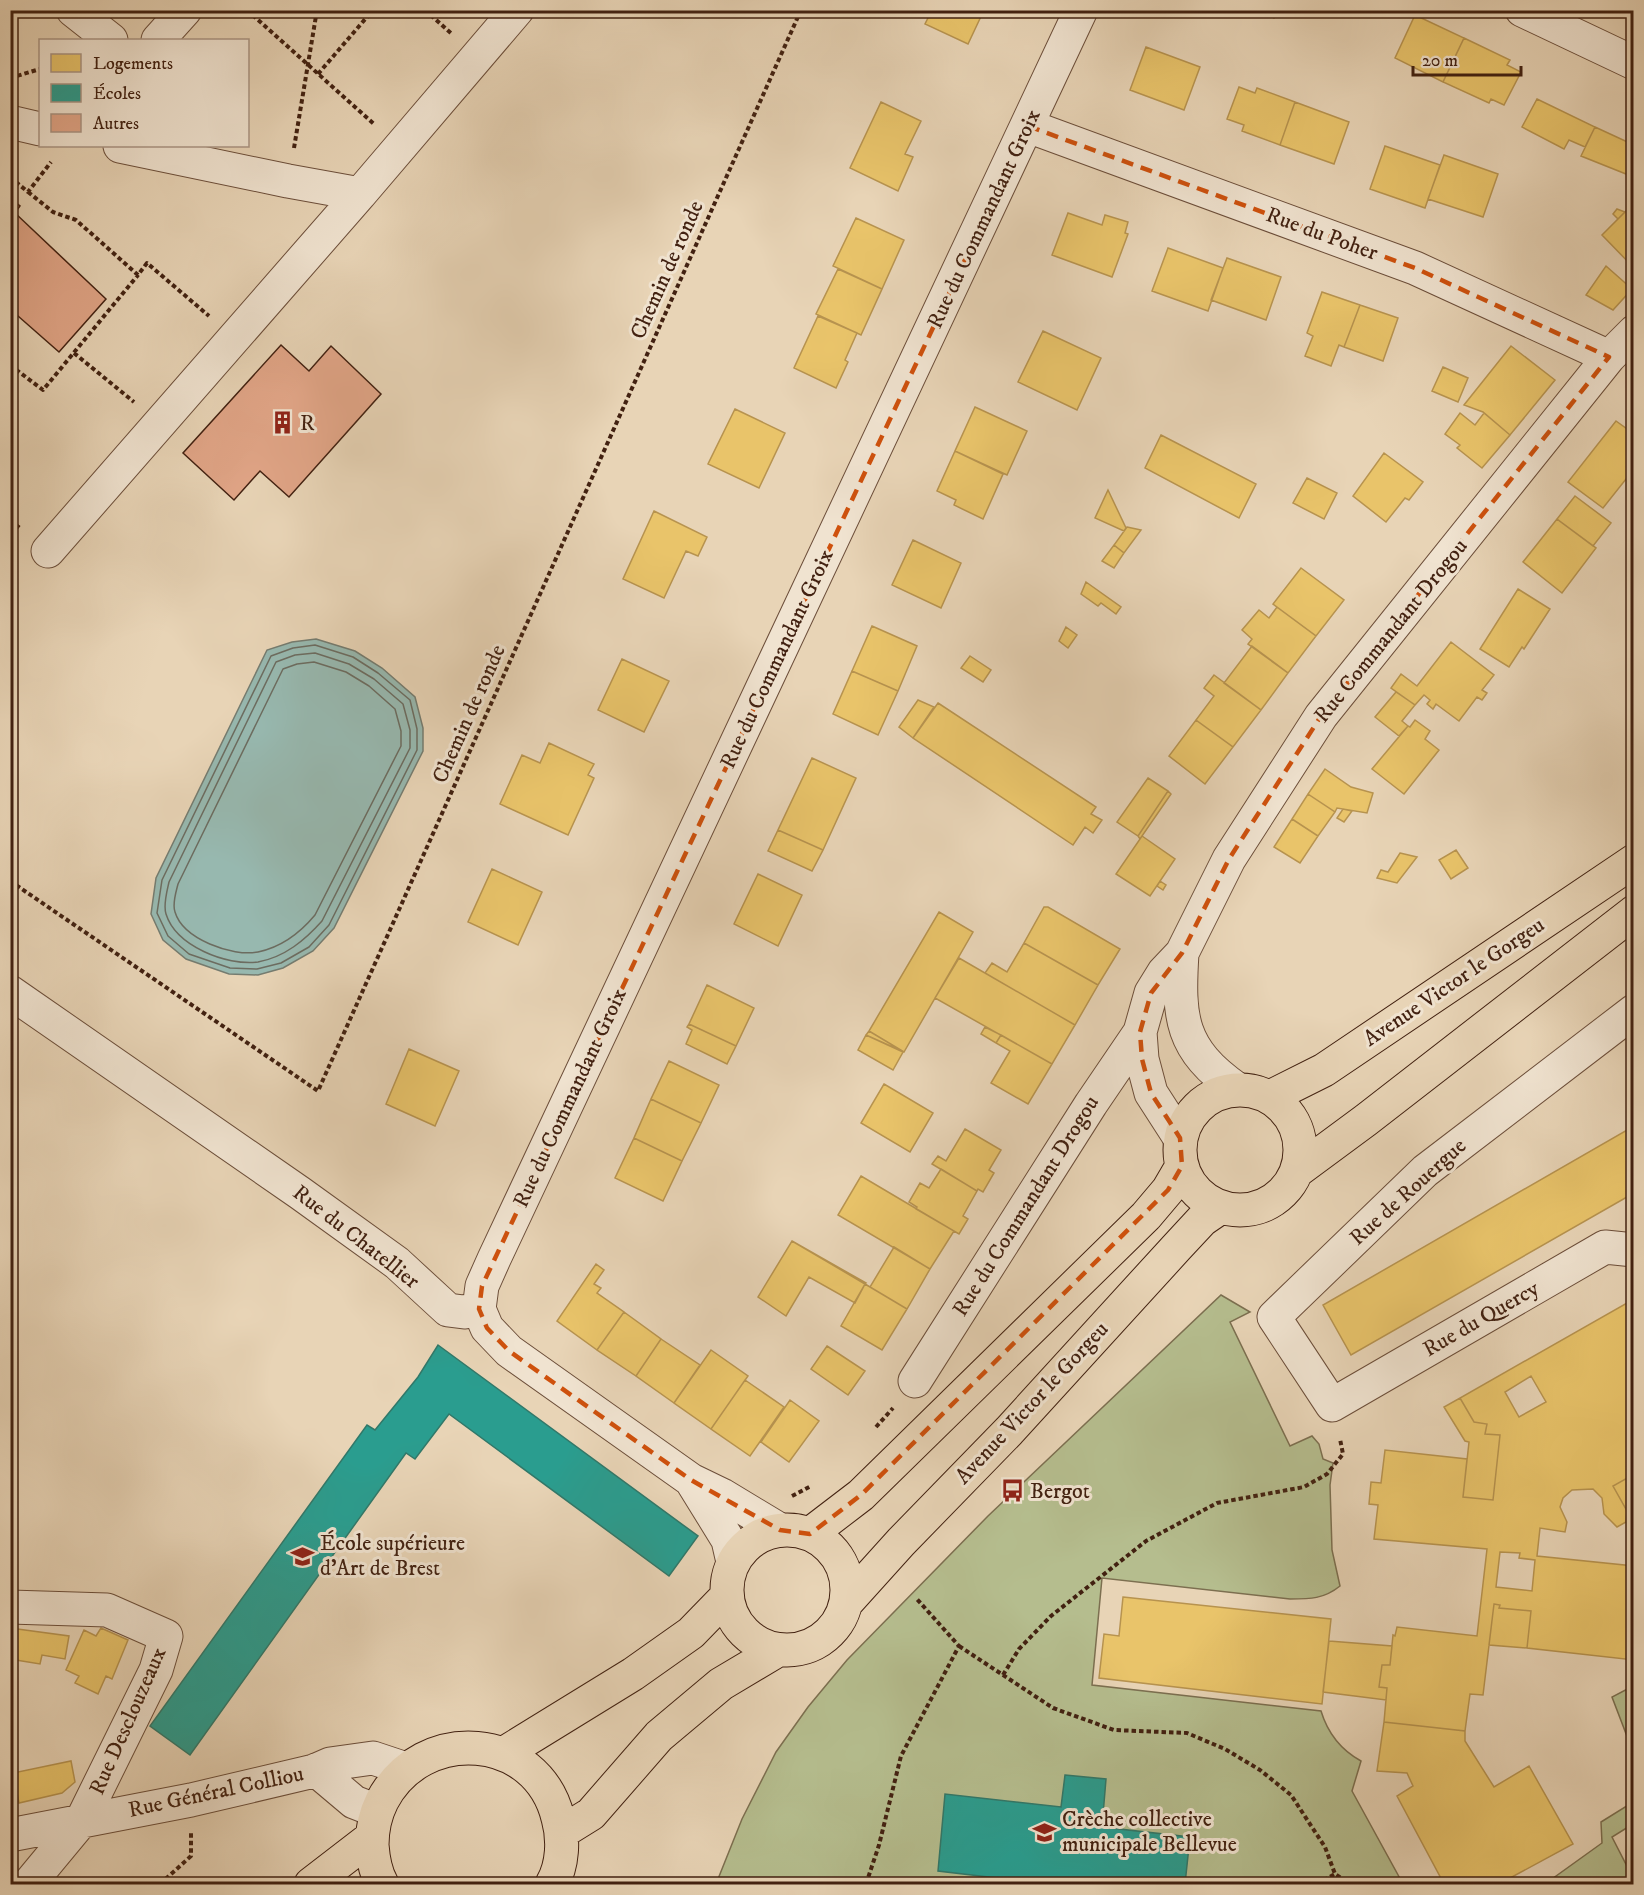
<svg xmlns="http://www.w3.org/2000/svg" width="1644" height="1895" font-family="'IM FELL DW Pica',serif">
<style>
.green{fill:#b5bd8e;stroke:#7c6f50;stroke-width:1.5}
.water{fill:#97b8af;stroke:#757c70;stroke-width:1.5}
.homes{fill:#e9c46a;stroke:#b7934f;stroke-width:1.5;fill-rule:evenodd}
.schools{fill:#2a9d8f;stroke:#317869;stroke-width:1.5}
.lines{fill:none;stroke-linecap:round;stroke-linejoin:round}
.shore{stroke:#6c6c60;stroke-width:1.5}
.building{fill:#e1a587;stroke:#422111;stroke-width:1.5}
.minor-casing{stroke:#6c4e3a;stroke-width:35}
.major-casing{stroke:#422111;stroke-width:35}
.path{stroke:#422111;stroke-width:4;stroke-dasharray:4.5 3;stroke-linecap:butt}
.minor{stroke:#f0e3d0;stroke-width:33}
.major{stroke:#e8d4b6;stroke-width:33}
.marked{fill:none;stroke:#cf510d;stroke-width:4.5;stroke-dasharray:12 8;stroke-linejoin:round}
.labels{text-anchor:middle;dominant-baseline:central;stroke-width:6;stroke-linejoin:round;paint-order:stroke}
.street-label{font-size:22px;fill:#422111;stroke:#f0e3d0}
.poi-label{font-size:22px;fill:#422111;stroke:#f0e3d0;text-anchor:start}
</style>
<rect width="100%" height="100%" fill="#e8d4b6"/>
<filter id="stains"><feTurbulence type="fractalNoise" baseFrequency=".00333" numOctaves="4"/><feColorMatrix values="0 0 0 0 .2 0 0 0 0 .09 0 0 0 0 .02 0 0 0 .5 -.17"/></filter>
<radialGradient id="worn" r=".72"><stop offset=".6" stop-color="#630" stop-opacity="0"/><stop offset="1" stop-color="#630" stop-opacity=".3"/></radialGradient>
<path class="green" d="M1221 1295 1250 1312 1230 1322 1290 1446 1312 1436 1319 1444 1323 1459 1333 1463 1330 1485 1332 1550 1340 1586C1324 1599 1310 1599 1290 1599L1102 1578 1092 1685 1321 1711C1328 1734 1341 1750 1361 1761L1352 1791 1403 1884H716L742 1819 776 1752 808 1707 847 1660 988 1516Z
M1633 1686V1752L1612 1697Z
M1633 1802V1824L1612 1837 1633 1878V1884H1545L1602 1843 1601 1822Z"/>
<path class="water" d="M316 639 355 651 382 668 415 697 423 728V751L334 928 313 951 283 968 258 975 229 974 186 959 163 940 151 914 156 878 267 650 292 642Z"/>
<path class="homes" d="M932 10H984L968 44 925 24Z
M1259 10H1278L1274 18Z
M1415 15 1464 38 1443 82 1395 58Z
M1464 38 1510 60 1507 65 1521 72 1504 105 1491 99 1489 103 1443 82Z
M1146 47 1200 67 1184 110 1130 90Z
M1239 87 1255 93 1257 88 1295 102 1280 145 1242 131 1244 125 1227 119Z
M1537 99 1595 127 1585 147 1569 140 1564 149 1522 127Z
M881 102 921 121 905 154 913 157 898 191 850 168Z
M1295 102 1349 122 1334 164 1280 145Z
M1595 127 1634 145V171L1631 176 1581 156Z
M1385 146 1440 165 1425 208 1370 189Z
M1444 155 1498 174 1483 217 1428 199Z
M1617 209 1625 212 1618 219 1613 214Z
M1627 210 1634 213V268L1602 235Z
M1068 213 1102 225 1105 215 1128 222 1125 233 1128 234 1112 277 1052 255Z
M856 218 904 240 882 289 833 266Z
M1168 248 1223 268 1208 311 1152 291Z
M1227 258 1281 277 1266 320 1211 300Z
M1606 266 1632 289 1613 310 1586 295Z
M838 269 882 289 861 335 816 314Z
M1322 292 1360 305 1344 347 1339 345 1331 366 1305 356 1313 336 1307 333Z
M1360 305 1398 318 1383 361 1344 347Z
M818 316 857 333 845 360 848 362 836 388 794 368Z
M1043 331 1101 358 1077 410 1018 382Z
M1511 346 1555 380 1510 435 1483 412 1464 405Z
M1443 367 1468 378 1458 402 1432 391Z
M975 407 1027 431 1007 475 955 451Z
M735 409 785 433 759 488 708 464Z
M1460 413 1475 425 1484 413 1510 435 1482 468 1457 448 1460 445 1445 434Z
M1616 421 1634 434V469L1603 508 1568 482Z
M1161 435 1256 484 1239 518 1145 468Z
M955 451 1003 474 983 519 954 505 956 500 937 491Z
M1384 453 1423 482 1409 500 1405 498 1386 522 1353 496Z
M1307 478 1337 493 1324 519 1293 503Z
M1108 490 1126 528 1124 531 1095 518Z
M1575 496 1611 523 1593 546 1557 519Z
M654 511 707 537 698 556 686 551 664 598 623 579Z
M1557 519 1596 548 1562 593 1523 562Z
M1127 527 1141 530 1124 553 1114 545Z
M913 540 961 563 941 608 892 585Z
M1114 545 1124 553 1114 568 1102 561Z
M1301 568 1344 600 1316 636 1273 604Z
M1086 582 1121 607 1116 614 1101 603 1098 606 1081 594Z
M1518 589 1550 609 1524 649 1522 647 1509 667 1480 649Z
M1277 607 1316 636 1288 673 1248 644 1252 639 1242 630 1259 610 1269 618Z
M872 626 917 646 898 691 852 671Z
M1066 627 1077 635 1068 648 1059 641Z
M1451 642 1494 675 1482 690 1487 693 1482 700 1477 697 1459 721 1436 704 1433 709 1427 704 1430 700 1424 695 1415 705 1391 688 1401 674 1417 686Z
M1252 646 1288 673 1261 710 1224 683Z
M970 656 991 670 983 682 961 668Z
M622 659 669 681 644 732 598 710Z
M852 671 898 691 878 735 833 714Z
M1214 675 1261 710 1233 747 1196 720 1214 696 1204 688Z
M1396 692 1415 705 1402 721 1408 726 1399 736 1375 717Z
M918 700 934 707 913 738 899 727Z
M938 703 1096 807 1091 814 1102 820 1093 833 1085 827 1073 845 913 738Z
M1196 720 1233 747 1205 784 1169 756Z
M1415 720 1430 731 1425 739 1439 750 1404 794 1372 769 1408 726 1410 727Z
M549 743 594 764 588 775 594 778 568 835 500 804 522 755 540 763Z
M812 758 856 778 823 850 778 830Z
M1325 769 1351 787 1373 793 1367 813 1337 808 1335 812 1308 794Z
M1148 778 1168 791 1138 836 1117 822Z
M1168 791 1171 794 1140 839 1138 836Z
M1308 794 1335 812 1318 836 1292 819Z
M1343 809 1352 811 1344 822 1337 818Z
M1292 819 1318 836 1300 863 1274 847Z
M778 830 823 850 812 871 768 851Z
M1142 836 1175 859 1150 896 1116 874Z
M1456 850 1468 868 1451 879 1439 860Z
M1400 853 1417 857 1397 883 1377 878 1381 870 1388 872Z
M492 869 542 892 518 945 468 922Z
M758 874 802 895 778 946 734 924Z
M1160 881 1166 885 1163 890 1157 886Z
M1044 907H1048L1120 949 1098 985 1024 943Z
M939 912 973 932 904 1052 869 1031Z
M1024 943 1098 985 1075 1025 985 973 992 963 1007 972Z
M959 958 1075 1025 1052 1064 935 998Z
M707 985 754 1008 736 1046 689 1024Z
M689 1024 736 1046 727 1064 686 1044 692 1030 687 1027Z
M985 1027 1001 1035 996 1043 981 1034Z
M869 1031 904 1052 866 1035Z
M866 1035 903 1052 893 1070 858 1050Z
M1001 1035 1052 1064 1028 1104 991 1083 1010 1051 996 1043Z
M409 1049 459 1071 435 1126 386 1104Z
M669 1061 719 1085 701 1123 651 1099Z
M884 1084 933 1113 910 1152 861 1123Z
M651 1099 701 1123 682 1161 634 1138Z
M1634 1126V1193L1351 1355 1323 1305Z
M965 1129 1001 1150 989 1170 994 1173 983 1192 978 1189 977 1191 932 1164 938 1156 946 1161Z
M634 1138 682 1161 663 1201 615 1178Z
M941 1169 977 1191 963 1216 968 1219 959 1234 916 1209 917 1207 909 1202 920 1183 929 1188Z
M861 1176 954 1231 930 1269 838 1215Z
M792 1241 865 1284 855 1303 809 1277 786 1316 758 1297Z
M792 1241 866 1283 865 1284Z
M894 1247 930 1269 907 1309 870 1287Z
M596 1264 604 1270 594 1284 601 1288 597 1293 624 1312 597 1350 557 1321Z
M865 1284 907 1309 882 1350 841 1326Z
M1634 1299V1474H1630L1631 1476 1613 1486 1627 1511 1626 1522 1617 1527 1604 1514 1602 1498 1593 1489 1572 1490 1563 1498 1560 1507 1567 1522 1565 1532 1540 1528 1537 1556 1634 1566V1660L1527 1648 1531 1611 1499 1608 1500 1605 1494 1604 1483 1695 1470 1694 1465 1731 1384 1722 1387 1688 1379 1687 1382 1665H1390L1393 1635 1395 1636 1397 1627 1477 1636 1487 1549 1374 1539 1378 1505 1369 1504 1371 1482 1381 1483 1385 1450 1467 1459 1463 1497 1493 1500 1500 1435 1485 1434 1487 1424 1474 1422 1460 1398ZM1531 1376 1546 1402 1519 1417 1505 1392ZM1500 1552 1520 1553 1519 1558 1535 1560 1532 1591 1496 1587Z
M624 1312 661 1339 636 1376 597 1350Z
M661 1339 700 1365 674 1403 636 1376Z
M827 1346 865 1371 848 1395 811 1369Z
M711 1350 748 1376 711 1429 674 1403Z
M745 1380 784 1407 750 1456 711 1429Z
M1460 1398 1474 1422 1487 1424 1485 1434 1500 1435 1493 1500 1463 1497 1469 1442 1465 1441 1444 1407Z
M790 1400 819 1421 789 1462 761 1442Z
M1630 1474H1634V1484L1631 1483 1627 1511 1613 1486 1631 1476Z
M10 1522 13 1523 12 1545H10Z
M1123 1597 1331 1619 1322 1704 1099 1678 1104 1634 1119 1636Z
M1494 1604 1500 1605 1499 1608 1531 1611 1527 1648 1489 1645Z
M10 1628 69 1636 65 1659 42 1655 40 1664 10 1659Z
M101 1628 128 1640 112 1679 106 1676 98 1694 75 1683 79 1676 66 1670 84 1630 96 1636Z
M1329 1641 1392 1646 1390 1665H1382L1379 1687 1387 1688 1386 1700 1323 1692Z
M1384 1722 1465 1731V1741L1494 1787 1529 1766 1573 1844 1499 1884H1459L1443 1882 1397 1796 1413 1786 1407 1773 1377 1771Z
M71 1761 75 1782 62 1793 19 1803 13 1773Z"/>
<path class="schools" d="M438 1345 698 1536 669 1576 449 1414 415 1459 406 1453 190 1755 150 1726 367 1425 375 1430 418 1377Z
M1065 1775 1106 1779 1102 1827 1190 1837 1185 1884H1040V1883L938 1871 945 1794 1061 1807Z"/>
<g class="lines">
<path class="shore" d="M315 645 353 657 378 673 410 700 417 729V750L329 925 309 947 281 963 257 969 230 968 189 954 168 936 157 913 162 880 271 656 293 648Z
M315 653 349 664 374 679 403 704 410 730V748L322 921C305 940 285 957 258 962 226 966 176 946 166 914 163 905 167 891 169 882L276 662 295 655Z
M314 662 346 672 369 686 395 709 401 731V746L315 915C300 933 282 947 258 952 232 957 183 939 175 912 172 904 176 892 178 884L283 669 297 664Z"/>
</g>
<path class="building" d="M10 198 20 206 15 213 106 299 59 352 10 309Z
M281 345 309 371 331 346 381 394 289 497 260 471 234 500 183 453Z"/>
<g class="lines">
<defs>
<path id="minor" d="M73 10 111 40
M1522 10 1634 63
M158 40 185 10
M10 122 40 129
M1028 126 1415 268 1609 357
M120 146 288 181 360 194 517 10
M48 551 360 194
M1182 953C1178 1018 1180 1049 1237 1089
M10 992 300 1193 397 1263 448 1310 464 1312 479 1309
M1634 1011 1425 1171 1274 1317 1332 1405 1605 1247 1634 1250
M1180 1138 1151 1093 1142 1059 1140 1032 1151 993 1164 972 1182 953 1229 859 1321 716 1609 357 1634 332
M479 1309 482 1286 494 1259 1081 10
M479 1309 487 1328 509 1351 691 1480 722 1495 780 1530
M915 1381 1091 1104 1140 1032
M691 1480 728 1540 733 1562
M10 1607 107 1610 166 1636 156 1670 82 1820 29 1884
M316 1770 354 1802 377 1811
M10 1835 191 1800 314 1771 330 1764 373 1758 406 1769"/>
<path id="major" d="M1180 1150a60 60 0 1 1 120 0a60 60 0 1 1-120 0Z
M1270 1097 1324 1070 1634 861
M1297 1171 1366 1120 1634 912
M727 1590a60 60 0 1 1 120 0a60 60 0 1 1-120 0Z
M810 1534 861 1495 1146 1216 1168 1190 1182 1166
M846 1603 901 1542 1009 1431 1176 1248 1202 1220 1221 1207
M503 1754 633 1674 691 1633 727 1596
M562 1832 591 1814 659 1736 721 1684 778 1650
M311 1884 372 1837
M382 1884C375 1872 373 1858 372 1845 372 1828 375 1815 382 1801 422 1724 537 1732 558 1818 564 1839 563 1865 552 1884"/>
</defs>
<use href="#minor" class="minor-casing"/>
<use href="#major" class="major-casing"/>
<path class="path" d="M247 10 374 124
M425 10 452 34
M318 74 373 10
M10 78 40 69
M294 148 317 10
M10 177 28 192 51 162
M28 192 53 212 76 220 138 275 147 263 209 316
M74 353 134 402
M10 365 43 390 138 275
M10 520 21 529
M10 881 318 1091 801 10
M876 1427 893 1408
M792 1496 811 1486
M959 1646 1053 1708 1114 1730 1187 1733 1225 1749 1260 1770 1291 1795 1325 1847 1335 1874 1350 1884
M1003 1675 1019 1649 1051 1616 1146 1541 1217 1503 1304 1487 1327 1474 1343 1454 1340 1439
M160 1884 191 1856V1833
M866 1884 879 1845 901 1756 959 1646 916 1598
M1317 1884 1335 1874"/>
<use href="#minor" class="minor"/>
<use href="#major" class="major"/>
</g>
<path class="marked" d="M1028 126 1415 268 1609 357 1321 716 1229 859 1182 953 1151 993 1140 1032 1142 1059 1151 1093 1180 1138 1182 1166 1168 1190 861 1495 810 1534 780 1530 691 1480 509 1351 487 1328 479 1309 482 1286Z"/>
<defs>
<symbol id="building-bare" viewBox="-9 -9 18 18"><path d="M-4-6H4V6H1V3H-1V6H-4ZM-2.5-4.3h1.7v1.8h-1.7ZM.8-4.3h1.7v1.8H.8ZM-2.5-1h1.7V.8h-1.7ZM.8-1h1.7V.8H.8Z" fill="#8f2418" stroke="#f0e3d0" stroke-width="2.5" paint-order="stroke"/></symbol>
<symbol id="bus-bare" viewBox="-9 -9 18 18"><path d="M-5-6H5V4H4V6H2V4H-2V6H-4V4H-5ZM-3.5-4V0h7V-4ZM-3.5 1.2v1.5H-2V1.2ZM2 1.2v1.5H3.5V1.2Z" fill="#8f2418" stroke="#f0e3d0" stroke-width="2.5" paint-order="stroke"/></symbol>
<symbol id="school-bare" viewBox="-9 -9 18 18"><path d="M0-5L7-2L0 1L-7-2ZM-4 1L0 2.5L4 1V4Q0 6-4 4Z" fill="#8f2418" stroke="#f0e3d0" stroke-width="2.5" paint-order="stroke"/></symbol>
</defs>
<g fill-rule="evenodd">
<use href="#building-bare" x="266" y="406" width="33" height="33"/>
<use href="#bus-bare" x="996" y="1474" width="33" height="33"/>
<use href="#school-bare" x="286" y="1540" width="33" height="33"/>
<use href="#school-bare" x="1028" y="1816" width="33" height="33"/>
</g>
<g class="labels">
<g class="street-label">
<text transform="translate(984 219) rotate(-65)">Rue du Commandant Groix</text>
<text transform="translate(1322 234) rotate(20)">Rue du Poher</text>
<text transform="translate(667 270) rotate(-66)">Chemin de ronde</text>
<text transform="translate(1391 631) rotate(-51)">Rue Commandant Drogou</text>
<text transform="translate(777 659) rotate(-65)">Rue du Commandant Groix</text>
<text transform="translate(469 714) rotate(-66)">Chemin de ronde</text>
<text transform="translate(1454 982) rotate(-34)">Avenue Victor le Gorgeu</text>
<text transform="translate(570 1098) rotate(-65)">Rue du Commandant Groix</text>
<text transform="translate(1408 1192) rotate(-42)">Rue de Rouergue</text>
<text transform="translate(1026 1206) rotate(-58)">Rue du Commandant Drogou</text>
<text transform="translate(356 1237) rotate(38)">Rue du Chatellier</text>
<text transform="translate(1481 1319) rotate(-30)">Rue du Quercy</text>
<text transform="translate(1032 1403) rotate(-47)">Avenue Victor le Gorgeu</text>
<text transform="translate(128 1721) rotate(-66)">Rue Desclouzeaux</text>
<text transform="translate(216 1792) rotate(-12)">Rue Général Colliou</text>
</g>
<g class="poi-label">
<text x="300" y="423">R</text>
<text x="1030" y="1491">Bergot</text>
<text x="320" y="1543">École supérieure<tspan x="320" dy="25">d'Art de Brest</tspan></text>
<text x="1062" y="1819">Crèche collective<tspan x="1062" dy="25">municipale Bellevue</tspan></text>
</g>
</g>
<rect width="1644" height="1895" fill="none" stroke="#e8d4b6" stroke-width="36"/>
<rect x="12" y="12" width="1620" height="1871" fill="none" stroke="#422111" stroke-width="3"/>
<rect x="18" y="18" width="1608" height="1859" fill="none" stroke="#422111" stroke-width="1.5"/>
<rect x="39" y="39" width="210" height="108" fill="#f0e3d0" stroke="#aa9584" stroke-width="1.5"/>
<rect x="51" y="54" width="30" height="18" fill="#e9c46a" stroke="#aa9584" stroke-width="1.5"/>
<text x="93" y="69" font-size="18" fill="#422111">Logements</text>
<rect x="51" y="84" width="30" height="18" fill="#2a9d8f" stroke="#aa9584" stroke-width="1.5"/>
<text x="93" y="99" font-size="18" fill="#422111">Écoles</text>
<rect x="51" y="114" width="30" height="18" fill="#e1a587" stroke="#aa9584" stroke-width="1.5"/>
<text x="93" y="129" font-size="18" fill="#422111">Autres</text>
<path d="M1413 66v9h108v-9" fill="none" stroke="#422111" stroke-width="3"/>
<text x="1422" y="66" font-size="18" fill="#422111" stroke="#f0e3d0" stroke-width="4.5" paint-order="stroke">20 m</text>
<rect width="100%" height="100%" filter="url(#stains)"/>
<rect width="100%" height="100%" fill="url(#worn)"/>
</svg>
